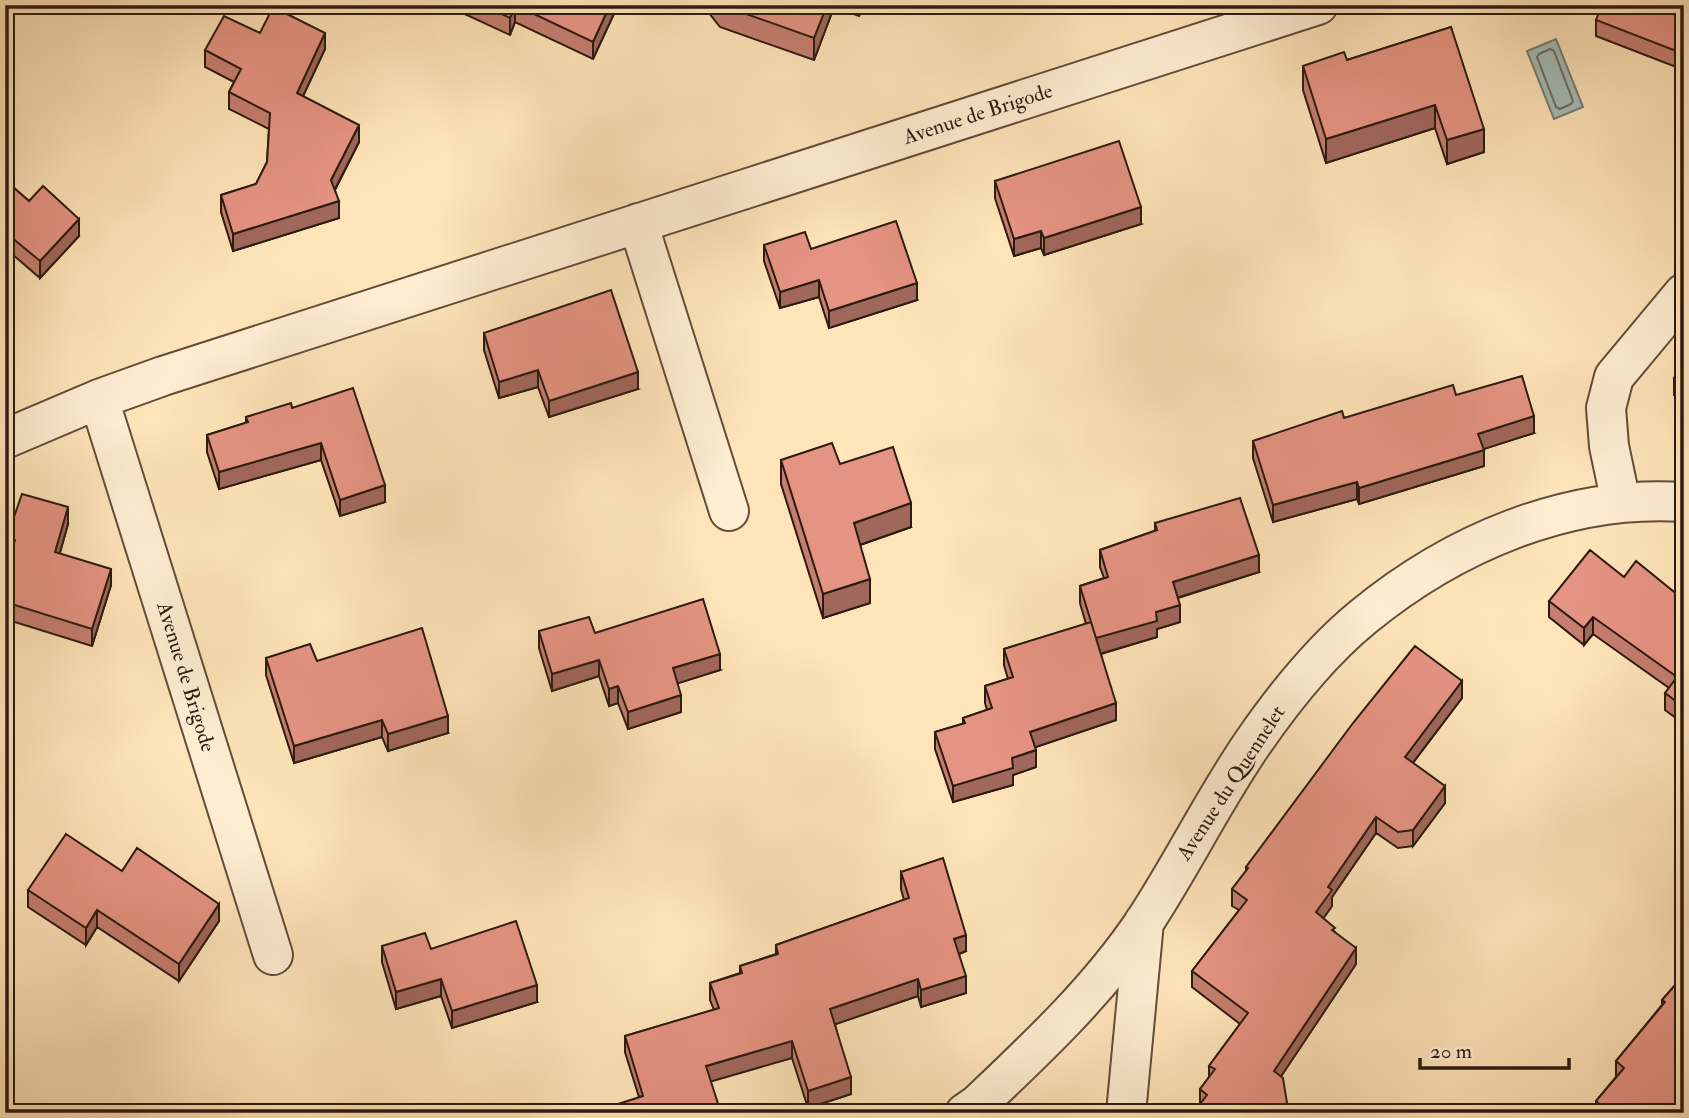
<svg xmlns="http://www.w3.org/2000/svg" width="1689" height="1118" font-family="'IM FELL Double Pica',serif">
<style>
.water{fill:#a4bcb9;stroke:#747c75;stroke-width:2}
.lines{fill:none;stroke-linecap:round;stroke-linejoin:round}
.shore{stroke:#686c64;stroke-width:2}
.minor-casing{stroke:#614d3a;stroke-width:42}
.minor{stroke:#ffedd2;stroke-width:38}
.wall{fill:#c57e70;stroke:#2c1b10;stroke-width:2}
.shaded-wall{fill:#a0675b;stroke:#2c1b10;stroke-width:2}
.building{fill:#e59382;stroke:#2c1b10;stroke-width:2}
.labels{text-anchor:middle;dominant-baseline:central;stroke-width:6;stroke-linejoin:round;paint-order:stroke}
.street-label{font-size:21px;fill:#2c1b10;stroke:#ffedd2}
</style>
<rect width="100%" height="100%" fill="#ffe4b9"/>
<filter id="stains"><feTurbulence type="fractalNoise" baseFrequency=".00286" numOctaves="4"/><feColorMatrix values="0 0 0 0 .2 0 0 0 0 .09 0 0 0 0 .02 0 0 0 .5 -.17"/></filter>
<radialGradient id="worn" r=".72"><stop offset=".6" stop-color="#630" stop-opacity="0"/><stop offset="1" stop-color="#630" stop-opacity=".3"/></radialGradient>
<path class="water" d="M1556 39 1583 107 1554 119 1527 51Z"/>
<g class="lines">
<path class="shore" d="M1550 49 1554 51 1573 101 1571 104 1560 109 1556 107 1537 57 1539 54Z"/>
<defs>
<path id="minor" d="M638 223 729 511
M99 399 273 955
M5 439 99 399 163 376 1318 5
M1621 503 1609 446 1606 408 1614 377 1684 293
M965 1113 978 1104C1038 1047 1099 990 1145 921 1183 863 1213 801 1252 744 1283 699 1320 652 1363 617 1452 544 1567 494 1684 502
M1126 1113 1144 922"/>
</defs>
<use href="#minor" class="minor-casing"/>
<use href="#minor" class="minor"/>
</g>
<path class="wall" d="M454 5H618L593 59 515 22 510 35 454 9Z
M708 5H863L859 16 834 7 814 60 720 27 709 13Z
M1684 5V70L1596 36V20Z
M1451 27 1484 152 1447 164 1435 128 1326 163 1303 90V66L1347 60Z
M260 33 325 49 303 96 359 142 335 190 339 218 233 251 221 212V195L256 184 267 162 269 129 229 109V92L234 82 205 67V50Z
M5 180 29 201 79 236 40 278 5 248Z
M995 181 1141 224 1044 255 1041 248 1014 256 995 198Z
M764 245 811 249 917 300 829 328 819 297 780 308 764 261Z
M484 333 638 389 549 417 538 387 499 398 484 350Z
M1684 365V403L1674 395V378Z
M1456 395 1534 433 1483 449 1484 466 1359 504 1357 499 1273 522 1253 458V441L1344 418Z
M292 408 385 502 340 516 321 460 219 489 207 452V435L246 423V417Z
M781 460 840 464 911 527 860 545 870 603 823 618 781 484Z
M1155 523 1259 572 1178 598 1180 622 1157 629V637L1101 654 1116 720 1035 747 1036 767 1013 775V785L953 802 935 749V732L963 724V718L987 710 985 703V686L1008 679 1004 665V649L1086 624 1080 603V586L1104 578 1100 567V550L1155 531Z
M68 524 60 553 111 585 92 646 5 619V572L11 555 7 554V537Z
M1624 577 1684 600V724L1665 710V693L1669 688 1593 634 1584 645 1549 617V601Z
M539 631 595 633 720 670 677 683 681 712 628 729 618 703 609 706 599 676 552 691 539 648Z
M266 658 317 661 448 733 388 751 382 737 294 763 266 675Z
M1462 698 1413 763 1445 803 1413 846 1398 848 1376 833 1332 897V906L1323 918 1335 932 1356 964 1281 1076 1200 1104V1089L1209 1077V1066L1240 1024 1192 987V971L1239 910 1232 906V889L1246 871V867Z
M122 871 219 921 179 981 97 927 86 945 28 907V890Z
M901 872 966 951 959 954 966 993 921 1007 918 996 835 1024 851 1094 808 1108 792 1058 639 1097 625 1052V1036L714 1010 710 1000V983L740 973V966L776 954V945L904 900 901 889Z
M382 946 431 949 537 1002 452 1028 441 996 396 1009 382 962Z
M1684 975V1113H1596V1101L1616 1077V1061L1662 1005V1000Z"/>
<path class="shaded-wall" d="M515 5V22L510 35V18Z
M610 5H618L593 59V42Z
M827 5H834V7L814 60V38Z
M859 5H863L859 16Z
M325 33V49L297 109V93Z
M1435 105V128L1326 163V139Z
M359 125V142L331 197V180Z
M1484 129V152L1447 164V140Z
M339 201V218L233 251V234Z
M1141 207V224L1044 255V238Z
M79 219V236L40 278V261Z
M1041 231V248L1014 256V239Z
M819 280V297L780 308V292Z
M917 283V300L829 328V311Z
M538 370V387L499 398V382Z
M638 372V389L549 417V401Z
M1534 416V433L1478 451V434Z
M321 443V460L219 489V472Z
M1484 450V466L1359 504V488Z
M1357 482V499L1273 522V505Z
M385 485V502L340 516V500Z
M911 503V527L854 547V523Z
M68 507V524L55 569V552Z
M1259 555V572L1173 599V582Z
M111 569V585L92 646V629Z
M870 579V603L823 618V594Z
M1180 605V622L1157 629V637L1096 655V638L1156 612Z
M1593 617V634L1584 645V628Z
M720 654V670L673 685V668Z
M599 660V676L552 691V674Z
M1462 681V698L1405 773V757Z
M618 686V703L609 706V689Z
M681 695V712L628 729V712Z
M1116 703V720L1030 749V732Z
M448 716V733L388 751V734Z
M382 720V737L294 763V746Z
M1036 750V767L1013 775V785L953 802V786L1012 758Z
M1445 786V803L1413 846V830Z
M1376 817V833L1332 897V906L1316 929V912L1328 887Z
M219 904V921L179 981V964Z
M97 910V927L86 945V928Z
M966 935V951L954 956V939Z
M1356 948V964L1274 1087V1071Z
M966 976V993L921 1007V990Z
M441 979V996L396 1009V992Z
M918 979V996L830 1026V1009Z
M537 985V1002L452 1028V1011Z
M792 1041V1058L706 1083V1066Z
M851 1077V1094L808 1108V1091Z
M1680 1100V1113H1670Z"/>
<path class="building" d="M482 5H515L510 18Z
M515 5H610L593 42Z
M721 5H827L814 38Z
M1602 5H1684V54L1596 20Z
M273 7 325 33 297 93 359 125 331 180 339 201 233 234 221 195 256 184 267 162 270 113 229 92 241 69 205 50 224 16 260 33Z
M1451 27 1484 129 1447 140 1435 105 1326 139 1303 66 1344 52 1347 60Z
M1119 141 1141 207 1044 238 1041 231 1014 239 995 181Z
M5 180 29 201 43 186 79 219 40 261 5 232Z
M896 221 917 283 829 311 819 280 780 292 764 245 805 232 811 249Z
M611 290 638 372 549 401 538 370 499 382 484 333Z
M1684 365V386L1674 378Z
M1522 376 1534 416 1478 434 1484 450 1359 488 1357 482 1273 505 1253 441 1342 411 1344 418 1453 385 1456 395Z
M353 388 385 485 340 500 321 443 219 472 207 435 248 422 246 417 291 403 292 408Z
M832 443 840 464 893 447 911 503 854 523 870 579 823 594 781 460Z
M22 494 68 507 55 552 111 569 92 629 5 602V572L15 540 7 537Z
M1240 498 1259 555 1173 582 1180 605 1156 612 1157 621 1096 638 1080 586 1108 577 1100 550 1157 530 1155 523Z
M1590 550 1624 577 1636 561 1684 600V707L1665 693 1677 677 1593 617 1584 628 1549 601Z
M703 599 720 654 673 668 681 695 628 712 618 686 609 689 599 660 552 674 539 631 589 617 595 633Z
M1091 622 1116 703 1030 732 1036 750 1012 758 1013 768 953 786 935 732 965 723 963 718 992 708 985 686 1013 677 1004 649Z
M422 628 448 716 388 734 382 720 294 746 266 658 310 644 317 661Z
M1415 646 1462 681 1405 757 1445 786 1413 830 1398 832 1376 817 1328 887 1332 890 1316 912 1335 928 1332 930 1356 948 1274 1071 1283 1078 1287 1103 1300 1113H1193L1207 1095 1200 1089 1215 1069 1209 1066 1248 1013 1192 971 1247 900 1232 889 1248 868 1246 867 1353 723Z
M66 834 122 871 137 848 219 904 179 964 97 910 86 928 28 890Z
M943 858 966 935 954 939 966 976 921 990 918 979 830 1009 851 1077 808 1091 792 1041 706 1066 721 1113H590L643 1096 625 1036 719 1008 710 983 742 973 740 966 778 954 776 945 909 898 901 872Z
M516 921 537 985 452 1011 441 979 396 992 382 946 425 933 431 949Z
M1684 975V1100H1680L1670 1113H1610L1596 1101 1624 1068 1616 1061 1665 1002 1662 1000Z"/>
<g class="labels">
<g class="street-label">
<text transform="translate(978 114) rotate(-18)">Avenue de Brigode</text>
<text transform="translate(186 677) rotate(73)">Avenue de Brigode</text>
<text transform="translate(1231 783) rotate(-57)">Avenue du Quennelet</text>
</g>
</g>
<rect width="1689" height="1118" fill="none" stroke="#ffe4b9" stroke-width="28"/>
<rect x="7" y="7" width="1675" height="1104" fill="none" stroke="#2c1b10" stroke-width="3.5"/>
<rect x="14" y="14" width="1661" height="1090" fill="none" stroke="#2c1b10" stroke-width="2"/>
<path d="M1420 1058v10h149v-10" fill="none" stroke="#2c1b10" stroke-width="3.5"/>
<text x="1430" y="1058" font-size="21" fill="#2c1b10" stroke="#ffedd2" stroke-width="5" paint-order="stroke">20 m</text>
<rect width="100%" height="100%" filter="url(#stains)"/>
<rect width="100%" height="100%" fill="url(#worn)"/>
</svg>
